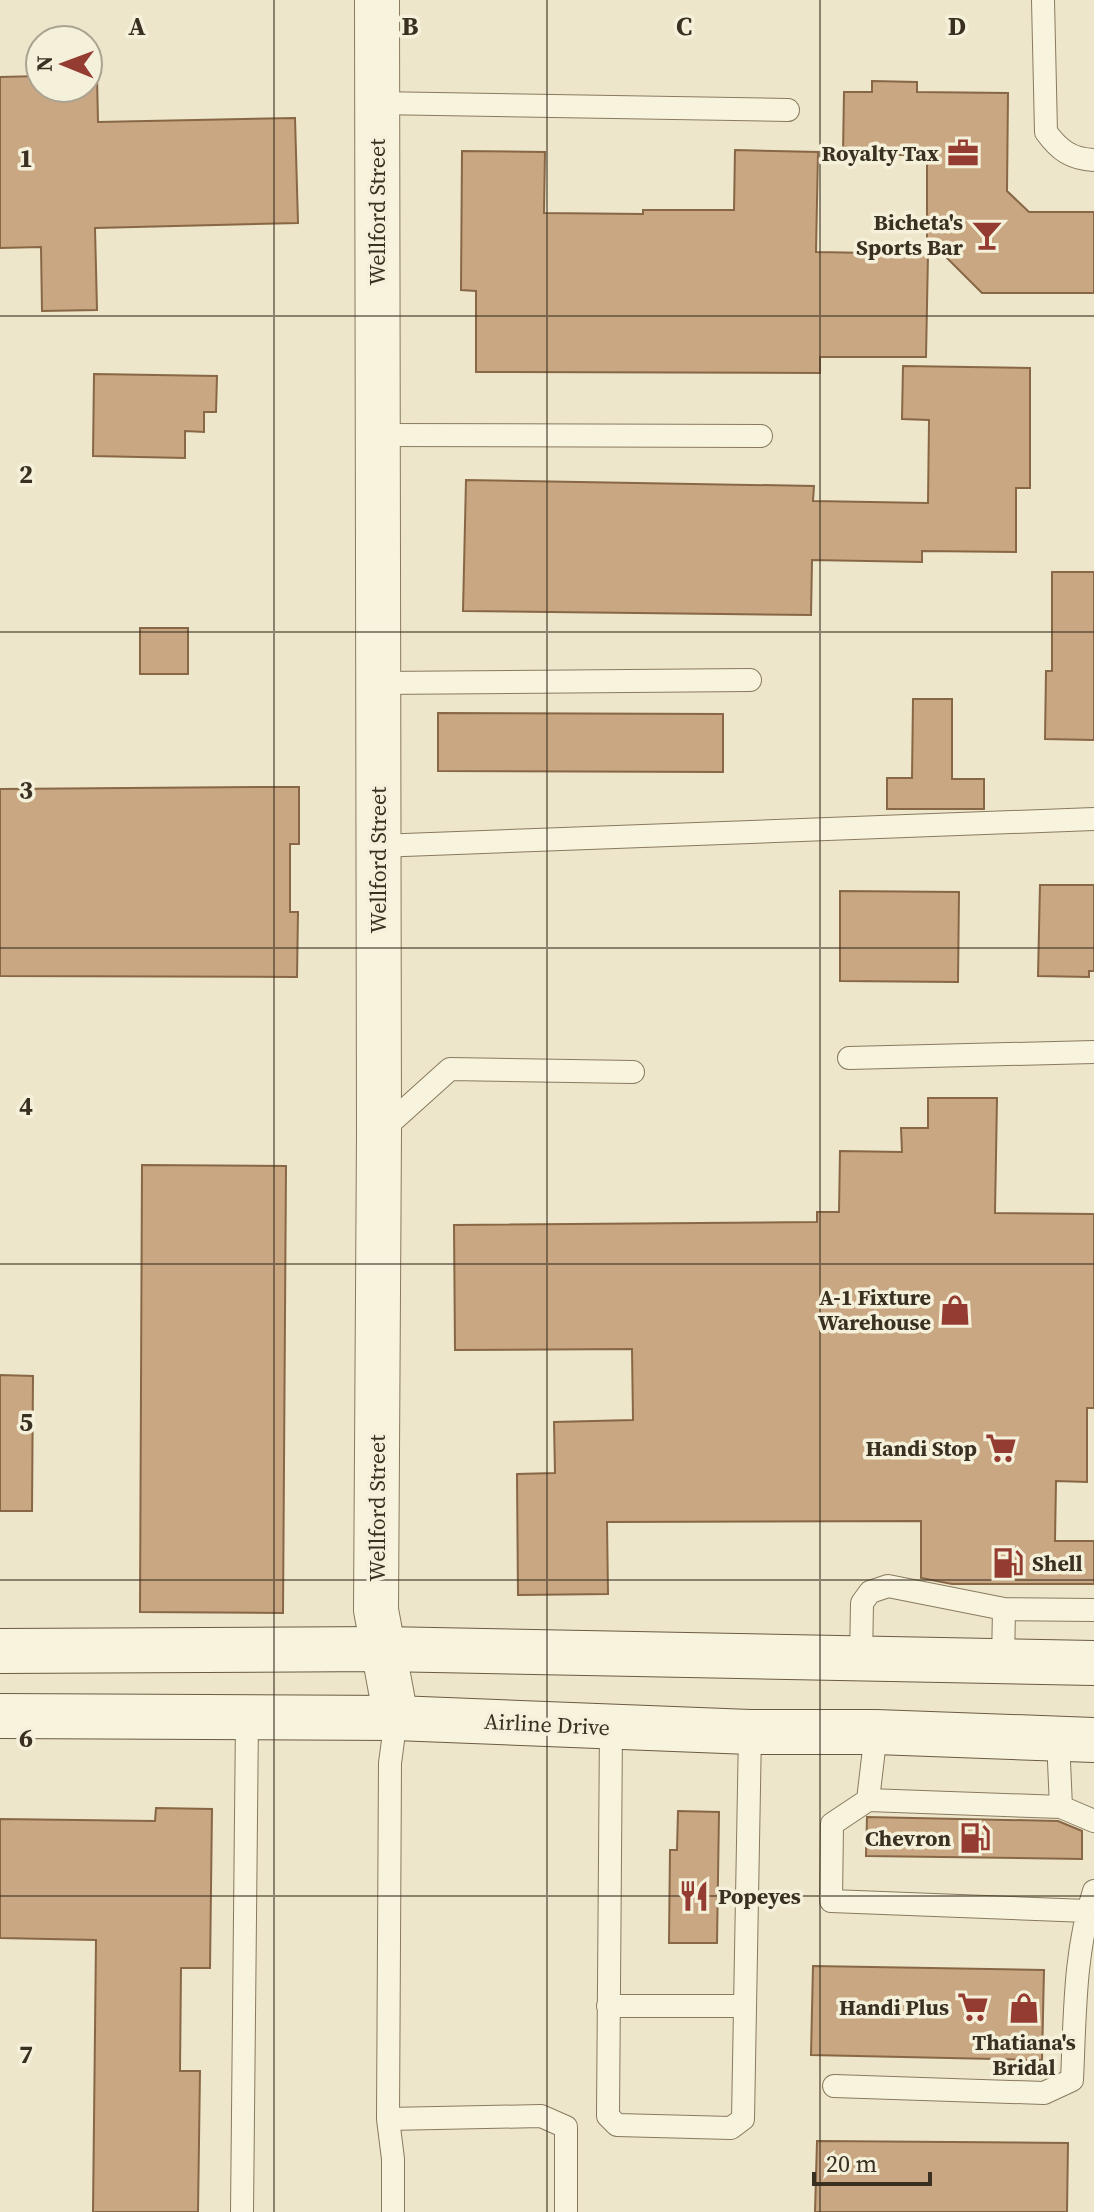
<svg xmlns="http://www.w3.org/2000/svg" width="1094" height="2212" font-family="'Source Serif 4',serif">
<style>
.building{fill:#c9a782;stroke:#876746;stroke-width:2}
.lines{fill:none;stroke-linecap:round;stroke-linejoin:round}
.service-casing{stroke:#897a5f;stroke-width:24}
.minor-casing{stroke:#897a5f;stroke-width:46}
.secondary-casing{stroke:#6b5b42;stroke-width:46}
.service{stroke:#f8f3dd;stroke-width:22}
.minor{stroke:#f8f3dd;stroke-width:44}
.secondary{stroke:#f8f3dd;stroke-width:44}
.grid{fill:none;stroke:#3a3022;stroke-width:2;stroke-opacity:0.55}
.labels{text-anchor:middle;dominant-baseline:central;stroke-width:7;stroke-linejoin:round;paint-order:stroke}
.poi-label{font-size:22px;font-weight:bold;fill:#3a3022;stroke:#f4f0d9;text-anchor:end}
.street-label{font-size:22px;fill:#3a3022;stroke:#f4f0d9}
.grid-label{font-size:26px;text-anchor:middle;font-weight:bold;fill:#3a3022;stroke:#f4f0d9;stroke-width:7;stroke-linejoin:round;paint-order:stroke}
</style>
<rect width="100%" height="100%" fill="#ede6ca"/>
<path class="building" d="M88 75H97L98 122 295 118 298 223 95 228 97 310 42 311 41 247 0 248V77L40 76V88H88Z
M872 81 917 82V92L1008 93 1007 191 1029 212H1094V293H982L927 238V155H843L844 92H872Z
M735 150 818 152 816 252 928 254 926 357H820V373L476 372V291L461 290 462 151 545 152 544 213 643 214V210H734Z
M903 366 1030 368V488H1016V552L922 551V562L812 560 811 615 463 611 466 480 814 486 813 501 928 503 929 420 902 419Z
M94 374 217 376 216 412H204V432L185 431V458L93 456Z
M1052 572H1094V740L1045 739 1046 671H1052Z
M140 628H188V674H140Z
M913 699H952V779H984V809H887V778H912Z
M438 713 723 714V772L438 771Z
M256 787H299V844H290V912H298L297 977 0 976V789Z
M1040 885H1094V971H1089V977L1038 976Z
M840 891 959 892 958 982 840 981Z
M928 1098H997L995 1213 1094 1214V1408H1087V1482L1056 1481 1055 1541H1094V1584H952L921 1578V1521L607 1522 608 1594 518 1595 517 1474 555 1473 554 1422 633 1420 632 1349 455 1350 454 1225 817 1222V1212H839L840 1151 902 1152 901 1128H928Z
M142 1165 286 1166 283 1613 140 1612Z
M0 1375 33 1376 32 1511H0Z
M156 1808 212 1809 210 1968H181L180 2071H200L198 2212H93L96 1940 0 1938V1819L155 1821Z
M678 1811 719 1812 717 1943H669L670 1850H677Z
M867 1817 1058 1821 1082 1831V1859L866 1856Z
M813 1966 1044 1970 1042 2060 811 2055Z
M817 2141 1068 2143 1067 2212H815Z"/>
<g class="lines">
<defs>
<path id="service" d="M1043 0 1046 132C1059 150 1071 159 1094 160
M377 103 788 110
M378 435 761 436
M378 683 750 680
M378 846 1094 819
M849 1058 1094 1052
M380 1132 450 1069 633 1072
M861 1660 862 1603 870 1592 888 1586 1004 1609
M1003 1662 1004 1609 1094 1610
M611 1727 608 2116 617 2125 731 2128 743 2119 750 1732
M876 1732 868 1800 832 1824 831 1901 1087 1911
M868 1800 1061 1807 1058 1739
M1061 1807 1094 1821
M608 2006H745
M834 2086 1044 2093 1072 2080C1075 2018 1074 1951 1094 1891
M388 2119 541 2116 566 2127V2212
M242 2212 247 1719
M393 2212V2159L388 2119 390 1763 396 1718"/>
<path id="minor" d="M377 0 379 1133 376 1610 396 1718"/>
<path id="secondary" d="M0 1651 383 1649 1094 1663
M0 1716 396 1718 750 1732H876L1094 1740"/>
</defs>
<use href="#service" class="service-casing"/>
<use href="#minor" class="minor-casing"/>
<use href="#secondary" class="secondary-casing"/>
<use href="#service" class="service"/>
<use href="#minor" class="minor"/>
<use href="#secondary" class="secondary"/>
</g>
<path class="grid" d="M274 0V2212M547 0V2212M820 0V2212M0 316H1094M0 632H1094M0 948H1094M0 1264H1094M0 1580H1094M0 1896H1094"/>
<defs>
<symbol id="office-bare" viewBox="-9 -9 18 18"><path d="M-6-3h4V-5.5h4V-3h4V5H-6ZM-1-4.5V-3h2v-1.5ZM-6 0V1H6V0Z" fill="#953c32" stroke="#f4f0d9" stroke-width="2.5" paint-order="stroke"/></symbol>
<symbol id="bar-bare" viewBox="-9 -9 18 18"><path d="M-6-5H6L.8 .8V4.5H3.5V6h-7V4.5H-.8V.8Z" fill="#953c32" stroke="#f4f0d9" stroke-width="2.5" paint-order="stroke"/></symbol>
<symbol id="shop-bare" viewBox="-9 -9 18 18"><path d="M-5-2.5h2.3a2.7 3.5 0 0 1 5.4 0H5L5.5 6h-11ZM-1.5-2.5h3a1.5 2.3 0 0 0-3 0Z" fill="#953c32" stroke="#f4f0d9" stroke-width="2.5" paint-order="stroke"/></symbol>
<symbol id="supermarket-bare" viewBox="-9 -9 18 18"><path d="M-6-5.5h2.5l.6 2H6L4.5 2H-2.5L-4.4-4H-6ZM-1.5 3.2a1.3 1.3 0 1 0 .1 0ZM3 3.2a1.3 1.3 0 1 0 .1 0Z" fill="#953c32" stroke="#f4f0d9" stroke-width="2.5" paint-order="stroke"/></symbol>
<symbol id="fuel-bare" viewBox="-9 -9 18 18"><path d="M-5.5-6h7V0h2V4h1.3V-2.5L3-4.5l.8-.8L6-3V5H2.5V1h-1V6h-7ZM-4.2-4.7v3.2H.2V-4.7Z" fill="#953c32" stroke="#f4f0d9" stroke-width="2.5" paint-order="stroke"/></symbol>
<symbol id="restaurant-bare" viewBox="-9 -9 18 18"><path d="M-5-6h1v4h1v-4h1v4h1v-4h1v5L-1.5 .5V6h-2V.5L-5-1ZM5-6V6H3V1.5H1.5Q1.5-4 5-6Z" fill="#953c32" stroke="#f4f0d9" stroke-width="2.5" paint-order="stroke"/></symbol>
</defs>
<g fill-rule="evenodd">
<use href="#office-bare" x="941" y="131" width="44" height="44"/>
<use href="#bar-bare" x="965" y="213" width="44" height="44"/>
<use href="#shop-bare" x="933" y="1288" width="44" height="44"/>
<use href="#supermarket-bare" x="979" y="1426" width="44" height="44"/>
<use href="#fuel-bare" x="986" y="1541" width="44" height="44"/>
<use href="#fuel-bare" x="953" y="1816" width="44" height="44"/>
<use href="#restaurant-bare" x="672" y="1874" width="44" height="44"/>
<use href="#supermarket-bare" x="951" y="1985" width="44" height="44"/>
<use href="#shop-bare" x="1002" y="1986" width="44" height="44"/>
</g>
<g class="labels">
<g class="poi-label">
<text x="939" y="153">Royalty Tax</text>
<text x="963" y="222">Bicheta's<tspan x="963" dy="25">Sports Bar</tspan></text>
<text x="931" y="1297">A-1 Fixture<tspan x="931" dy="25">Warehouse</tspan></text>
<text x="977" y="1448">Handi Stop</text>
<text x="1032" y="1563" text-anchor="start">Shell</text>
<text x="951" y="1838">Chevron</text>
<text x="718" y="1896" text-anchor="start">Popeyes</text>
<text x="949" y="2007">Handi Plus</text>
<text x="1024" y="2042" text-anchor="middle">Thatiana's<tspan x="1024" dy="25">Bridal</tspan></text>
</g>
<g class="street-label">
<text transform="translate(377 212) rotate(-90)">Wellford Street</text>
<text transform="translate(378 860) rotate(-90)">Wellford Street</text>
<text transform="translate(377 1508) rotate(-90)">Wellford Street</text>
<text transform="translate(547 1724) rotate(3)">Airline Drive</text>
</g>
</g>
<g class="grid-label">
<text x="137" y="35">A</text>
<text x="410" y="35">B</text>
<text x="684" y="35">C</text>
<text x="957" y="35">D</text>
<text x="26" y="167">1</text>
<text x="26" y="483">2</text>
<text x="26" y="799">3</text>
<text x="26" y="1115">4</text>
<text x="26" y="1431">5</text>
<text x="26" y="1747">6</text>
<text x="26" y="2063">7</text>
</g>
<g transform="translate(64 64) rotate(271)"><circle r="38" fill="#f4f0d9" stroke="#aaa390" stroke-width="2"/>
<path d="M0-6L14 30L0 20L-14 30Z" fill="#953c32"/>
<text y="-12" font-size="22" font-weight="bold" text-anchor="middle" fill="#3a3022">N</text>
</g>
<path d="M814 2172v12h116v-12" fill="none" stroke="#3a3022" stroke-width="4"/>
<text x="826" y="2172" font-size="24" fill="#3a3022" stroke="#f4f0d9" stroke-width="6" paint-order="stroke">20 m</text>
</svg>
